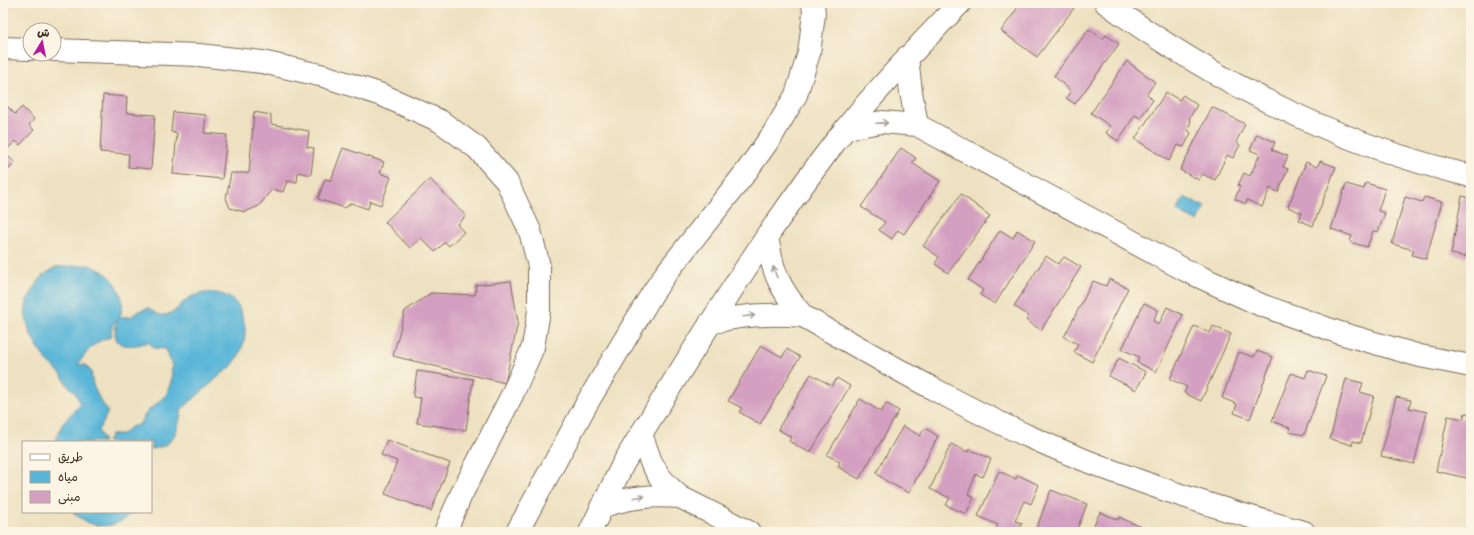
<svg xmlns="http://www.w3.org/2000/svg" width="1474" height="535" font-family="Mynerve,'Playpen Sans Arabic',sans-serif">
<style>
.water{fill:#5ab6d8;stroke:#4a707b}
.building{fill:#d4a0c1}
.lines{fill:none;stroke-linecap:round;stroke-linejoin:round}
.minor-casing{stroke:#7a6a57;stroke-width:24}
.minor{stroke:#fff;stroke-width:22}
.oneway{stroke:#a79f9a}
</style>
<rect width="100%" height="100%" fill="#fcf5e5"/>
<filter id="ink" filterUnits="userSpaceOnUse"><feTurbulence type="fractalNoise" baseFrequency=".025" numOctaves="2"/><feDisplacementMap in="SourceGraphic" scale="8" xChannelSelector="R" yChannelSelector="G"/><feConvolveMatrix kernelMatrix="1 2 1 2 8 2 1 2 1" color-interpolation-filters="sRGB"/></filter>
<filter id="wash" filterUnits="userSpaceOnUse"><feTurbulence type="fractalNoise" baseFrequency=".012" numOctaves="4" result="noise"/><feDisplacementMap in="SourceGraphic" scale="16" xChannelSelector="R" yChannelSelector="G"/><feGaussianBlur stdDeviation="0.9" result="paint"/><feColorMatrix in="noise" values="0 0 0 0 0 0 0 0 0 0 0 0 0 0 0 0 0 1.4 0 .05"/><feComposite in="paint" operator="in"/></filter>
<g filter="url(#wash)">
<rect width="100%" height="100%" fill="#eee1c1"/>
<path class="water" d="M1184 197 1205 207 1198 222 1177 211Z
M89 265C96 268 103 271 109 276 119 284 127 306 119 317H131L138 311 149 308C155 313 160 317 168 314 176 313 181 303 187 299 203 289 228 290 239 307 241 312 242 317 244 322 248 337 241 355 231 367 226 371 221 374 216 379 205 389 193 399 182 409 178 429 175 447 151 449V442H107L111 435 118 434H123C128 429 132 425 139 425L146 413 166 395 171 382 172 366 166 349 154 348 149 342C124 350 108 346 118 318L112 326 111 337C93 341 89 350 78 364L85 365 91 371 93 385 100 400 108 411 103 423 98 430 104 442H54L63 423 80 404 75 392 68 386 61 374 47 361 38 348 30 333 25 314 27 300 42 276 56 267Z
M73 512H132C128 518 124 520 117 523 100 530 85 523 73 512Z"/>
<g id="blocks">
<path class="building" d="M1021 3H1068L1074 8 1037 57 1001 31Z
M1089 29 1103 39 1106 35 1119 44 1075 104 1066 98 1071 91 1054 76Z
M1127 61 1155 82 1147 94 1153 100 1140 118 1135 115 1118 141 1106 133 1110 126 1091 113Z
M1166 92 1179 100 1183 95 1197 105 1189 119 1191 121 1188 130 1191 133 1184 147 1178 145 1169 161 1135 139Z
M103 95 127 97 126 113 155 115 151 169 128 167 129 154 100 152Z
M3 102 15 114 22 107 34 119 29 125 34 130 20 145 16 141 4 152 15 163 5 173 3 171Z
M1212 107 1245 124 1236 142 1240 145 1233 158 1227 155 1215 180 1202 174 1199 180 1180 170Z
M173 112 206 115 204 133 227 135 222 179 173 174 177 133 171 132Z
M254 112 271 115V124L309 131 307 147 314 148 311 175 298 172 297 182 287 181 283 192 272 189 259 206 245 212 230 208 226 198 231 173H249Z
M1257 134 1275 142 1272 150 1288 156 1283 167 1288 169 1278 192 1270 188 1262 207 1247 200 1246 204 1235 199 1240 186 1238 185 1244 173 1250 176 1260 154 1250 150Z
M343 148 384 162 380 173 391 177 381 205 370 201 368 209 351 203 345 208 318 199 325 179 331 180Z
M901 148 916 158 912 163 940 181 904 234 898 230 892 239 879 230 885 222 861 207Z
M1320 161 1336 167 1313 226 1299 220 1302 213 1288 207 1306 162 1317 167Z
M430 179 466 216 457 225 464 232 449 246 445 242 435 252 421 238 410 248 385 222Z
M1366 183 1385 189 1378 211 1385 213 1378 232 1373 231 1367 247 1350 242 1352 236 1331 229 1346 184 1364 189Z
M961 194 990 216 948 273 935 264 939 257 923 246Z
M1462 196 1471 198V252H1467L1466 257 1451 254Z
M1405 197 1422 202 1424 197 1442 202 1426 259 1412 255 1414 250 1392 244Z
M1000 230 1013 238 1017 230 1035 241 995 304 980 295 983 290 968 280Z
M1046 256 1058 264 1064 257 1081 267 1041 330 1026 320 1029 316 1014 306Z
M1109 279 1128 288 1092 362 1074 352 1078 344 1064 337 1093 281 1106 286Z
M511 281 518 322 505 383 393 356 405 311 431 293 475 295 476 285Z
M1144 303 1158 310 1153 321 1159 324 1167 307 1183 315 1156 372 1137 362 1139 357 1122 349Z
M1194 326 1210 333 1213 326 1231 334 1201 401 1184 393 1187 387 1170 379Z
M761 345 782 357 787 349 800 357 760 424 739 412 742 408 728 401Z
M1257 351 1273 357 1250 419 1234 413 1237 404 1222 398 1239 352 1254 357Z
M1119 358 1146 372 1136 390 1109 376Z
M1308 370 1326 376 1304 435 1289 432 1290 428 1272 421 1291 373 1305 378Z
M417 371 473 379 466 430 417 423 421 398 413 397Z
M811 374 832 386 837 378 850 386 810 453 789 441 791 437 778 429Z
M1346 379 1363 383 1360 392 1374 396 1361 443 1353 441 1352 445 1330 439Z
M1396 397 1411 400 1409 408 1427 412 1414 464 1381 456Z
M860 399 881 412 886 403 899 411 859 479 838 467 840 462 827 455Z
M1465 413 1471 414V479L1436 471 1448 416 1463 419Z
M903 426 920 436 925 428 938 436 909 493 886 481 876 473Z
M387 440 450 463 431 511 385 494 397 461 381 455Z
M951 444 968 452 969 449 991 459 983 477 976 474 968 494 974 497 966 514 946 505 950 498 930 489Z
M999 471 1016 479 1018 475 1039 485 1031 504 1024 501 1015 521 1022 523 1018 532H994L998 525 978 516Z
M1051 490 1087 504 1076 532H1035Z
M1100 512 1118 520 1119 517 1141 527 1138 532H1091Z
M1152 527 1165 532H1150Z"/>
</g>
</g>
<g filter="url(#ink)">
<use href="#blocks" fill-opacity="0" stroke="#7a6a57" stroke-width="1"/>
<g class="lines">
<defs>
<path id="minor" d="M1106 3C1215 81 1339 145 1471 176
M3 48 30 49
M54 50 199 55 262 62 324 76 382 95 440 121 477 148 507 182 530 231 539 266V311L533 347 512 395 461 495 445 532
M907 57 911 92 917 125
M847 128 882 122 917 125 1185 270 1261 305 1340 333 1420 356 1471 366
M767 235C772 272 779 288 803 316 878 358 952 402 1030 437 1119 477 1211 507 1304 532
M710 323C741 315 771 313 803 316
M641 434 651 462 659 476 669 487 680 497 749 532
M601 507C629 497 651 495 680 497
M517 532 587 403 652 294 667 272 746 172 773 134 796 95 809 53 814 14 813 3
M590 532 623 464 641 434C706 330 770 224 846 128 882 84 921 43 960 3"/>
</defs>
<use href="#minor" class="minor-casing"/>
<use href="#minor" class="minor"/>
</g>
<defs><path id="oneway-shaft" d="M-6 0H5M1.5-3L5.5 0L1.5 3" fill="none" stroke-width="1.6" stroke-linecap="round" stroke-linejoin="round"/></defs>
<g class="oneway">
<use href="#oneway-shaft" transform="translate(882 123) rotate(-2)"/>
<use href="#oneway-shaft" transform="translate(775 272) rotate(-109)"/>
<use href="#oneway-shaft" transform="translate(749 316) rotate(-7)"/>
<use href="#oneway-shaft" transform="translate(639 497) rotate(-7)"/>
</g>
</g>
<rect width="1474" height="535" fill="none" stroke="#fcf5e5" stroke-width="16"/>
<rect x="22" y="441" width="130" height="72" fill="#fcf5e5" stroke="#afa495"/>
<rect x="30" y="454" width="20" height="6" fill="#ffffff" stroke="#afa495"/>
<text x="58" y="461" font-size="12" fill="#3b2a1e">طريق</text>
<rect x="30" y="471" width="20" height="12" fill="#5ab6d8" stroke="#afa495"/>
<text x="58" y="481" font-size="12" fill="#3b2a1e">مياه</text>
<rect x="30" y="491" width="20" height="12" fill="#d4a0c1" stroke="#afa495"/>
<text x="58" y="501" font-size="12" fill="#3b2a1e">مبنى</text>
<g transform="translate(42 42) rotate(10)"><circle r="19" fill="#fcf5e5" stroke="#afa495"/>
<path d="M0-3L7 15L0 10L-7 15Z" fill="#b5179e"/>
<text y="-6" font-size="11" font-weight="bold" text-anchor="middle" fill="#3b2a1e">ش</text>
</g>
</svg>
